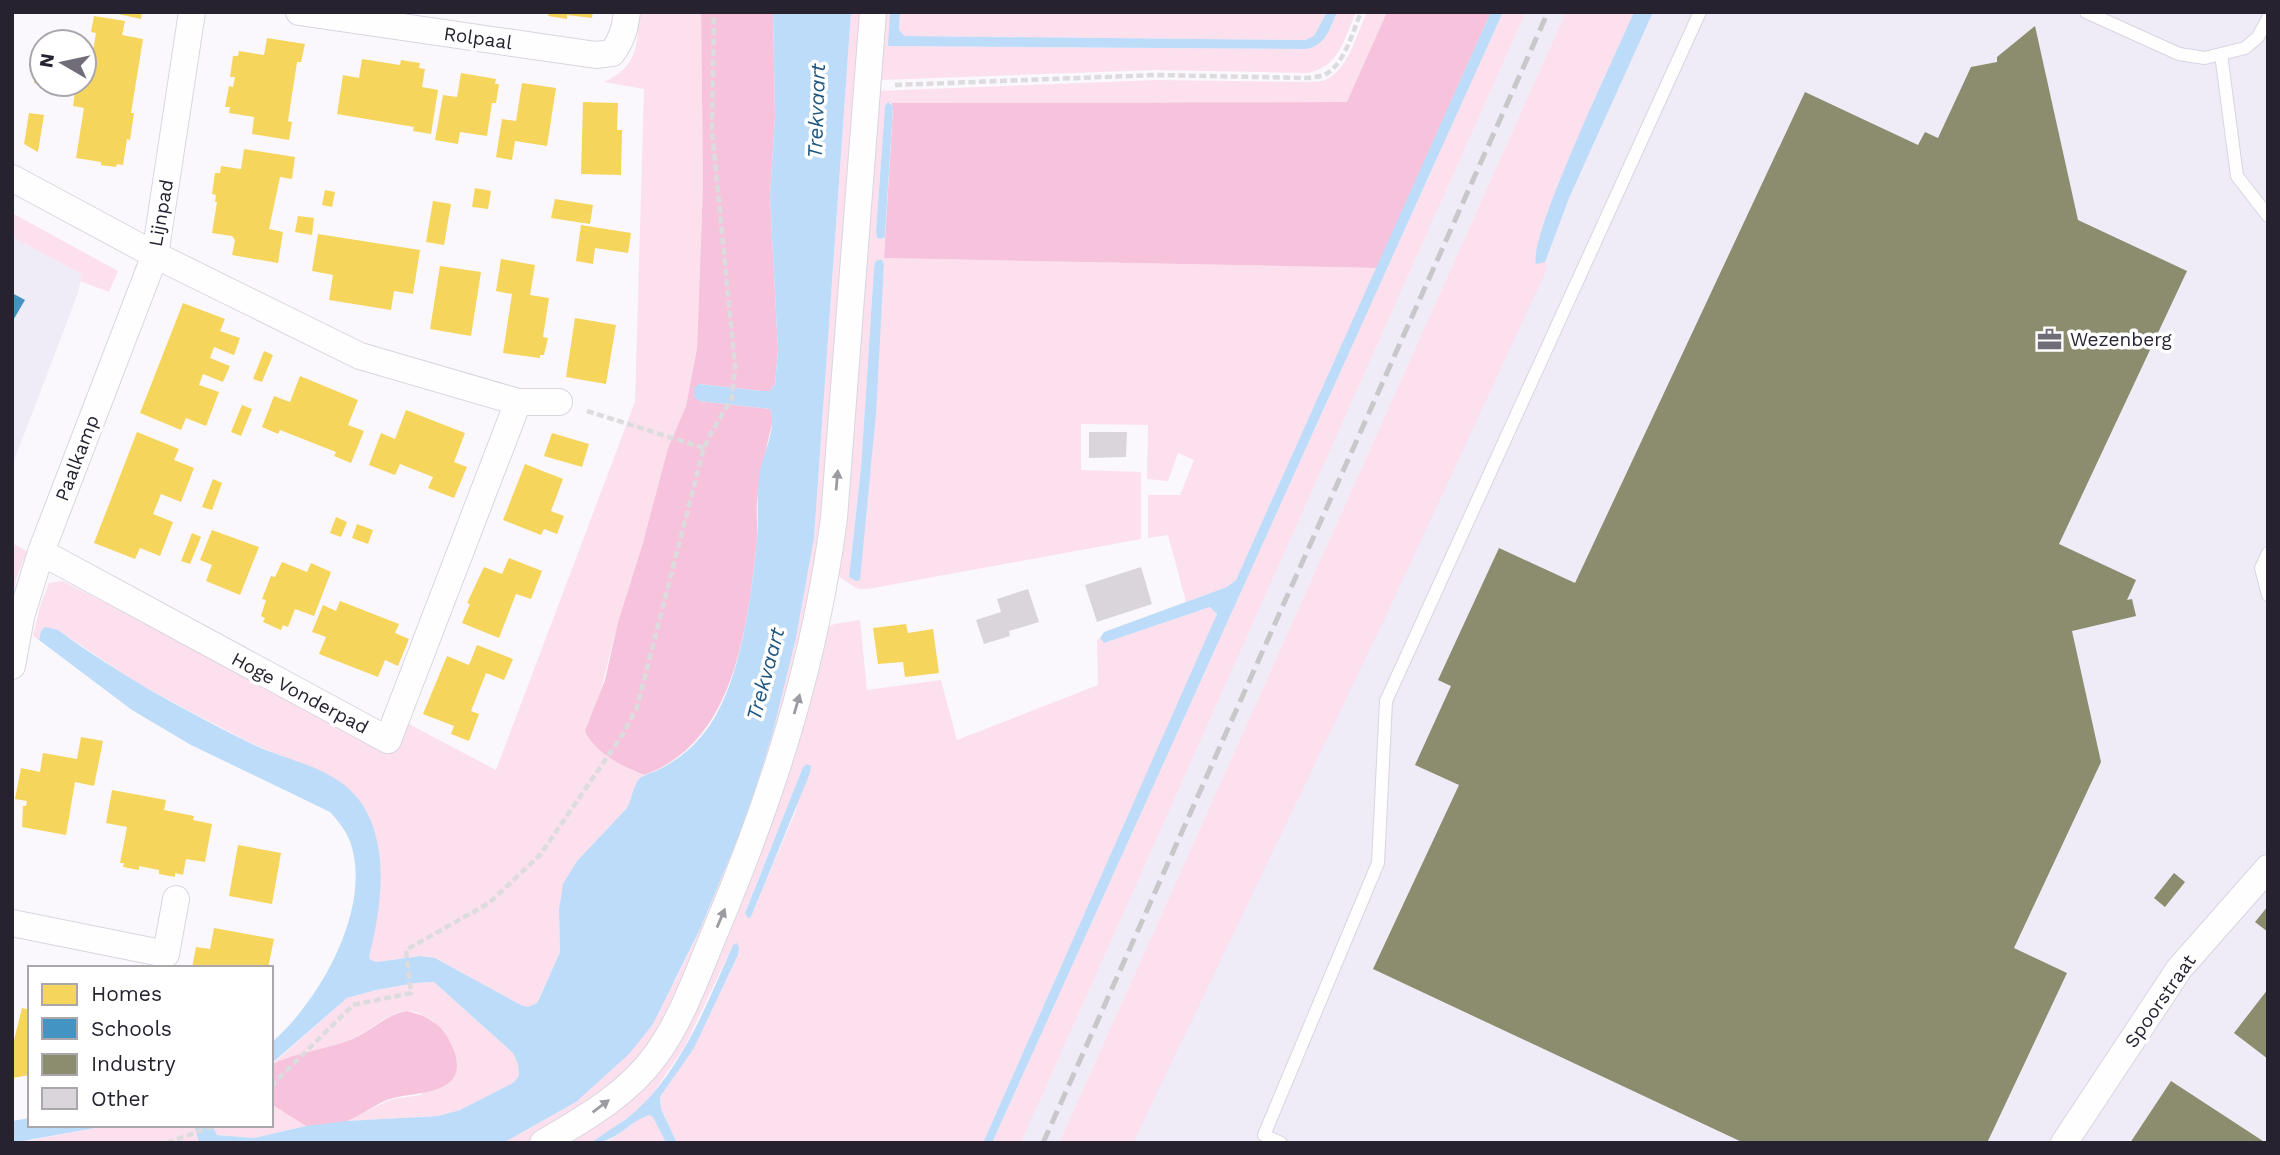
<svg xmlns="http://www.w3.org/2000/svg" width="2280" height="1155" font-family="'Work Sans',sans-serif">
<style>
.built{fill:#efebf7}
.green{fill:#fce0ed;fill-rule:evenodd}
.forest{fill:#f7c3dc}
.water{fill:#bddcf9}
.homes{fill:#f6d55c}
.schools{fill:#4393c3}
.industry{fill:#8c8c6e}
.building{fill:#dad4db}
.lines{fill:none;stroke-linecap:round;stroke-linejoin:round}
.service-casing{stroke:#d9d5df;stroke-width:14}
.minor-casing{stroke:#d9d5df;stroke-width:28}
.path{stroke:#dcdbde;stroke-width:4.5;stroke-dasharray:7 3.5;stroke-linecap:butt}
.service{stroke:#fefeff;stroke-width:12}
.minor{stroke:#fefeff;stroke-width:26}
.rail{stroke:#c8c7c9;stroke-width:5;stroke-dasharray:14 7;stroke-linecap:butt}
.oneway{fill:#9d9ba2}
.labels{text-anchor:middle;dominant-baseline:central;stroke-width:7;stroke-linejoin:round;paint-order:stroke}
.street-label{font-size:19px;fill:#272230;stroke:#fff}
.poi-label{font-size:19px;fill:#272230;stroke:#fff;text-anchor:start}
.water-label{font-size:21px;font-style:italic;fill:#1f5680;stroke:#fff}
</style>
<rect width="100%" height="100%" fill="#faf8fd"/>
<path class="built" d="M1526 12H1566L1059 1143H1021Z
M1607 12H2268V1143H1092Z
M12 237 82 274 78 293 12 466Z"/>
<path class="green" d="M640 12H701L703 185 697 348 686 406 668 448 642 546 618 622 599 698 594 745 633 771 644 775C634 784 634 796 627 808L577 861 559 910 560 952 537 1003 528 1007 521 1005 435 958 420 956 377 962 371 960 369 957 380 888 379 858 376 836 369 818 354 794 326 774 253 744 189 711 134 681 58 630 41 631 39 640 33 636 41 603 49 583 63 581 393 753 407 723 496 770 635 402 644 89 604 82C639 66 636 46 640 12Z
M851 12H866L832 457 793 693 741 851 649 1052 559 1126 529 1143H503L576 1102 675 981 701 927 747 816 773 732 796 638 814 538Z
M881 12H890L889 46 1306 49C1325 45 1330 29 1337 12H1356C1344 39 1339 68 1307 73L1156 70 881 80 878 77Z
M900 12H1327L1314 36 1305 40 905 36 899 30Z
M1367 12H1387L1348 102 888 103 885 106 876 231 881 239 885 237 884 258 1377 268 1236 580 1227 587 1186 602 1168 535 1148 538V495H1180L1194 460 1178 453 1168 481 1147 479 1148 425 1081 424V470L1141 472V539L868 589H858L836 575 877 91 1156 80 1308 82C1313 81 1320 82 1325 80 1348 71 1357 33 1367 12ZM878 260H882L884 264 871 468 849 576 861 468 874 268 875 262Z
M1503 12H1526L1021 1143H992Z
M1566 12H1634C1619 48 1527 239 1536 264L1545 262 1547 269 1385 618 1133 1143H1059Z
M12 213 118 271 109 292 80 281 82 274 12 237Z
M12 543 27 551 16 579 12 602Z
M1210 607 1216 611V619L983 1143H677L661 1109 660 1097C692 1053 715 1005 738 955L739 948 733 945 684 1048 651 1096 637 1111 591 1143H558L661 1060 822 631 834 624 860 620 867 690 941 680 957 740 1098 685 1097 640 1100 638 1104 643ZM803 767 796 810 751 917 745 912Z
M434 982 513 1053 518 1064 519 1076 513 1083 460 1110 438 1116 346 1121 392 1099 421 1095 435 1022C426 1017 417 1010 406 1011 391 1011 369 1031 354 1038 327 1051 297 1052 271 1065L347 998 376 990 415 983Z
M271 1104 306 1126 254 1138 217 1135 212 1125H271Z
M649 1114 653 1117 666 1143H606L642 1117Z
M112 1125H194L199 1143H16Z"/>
<path class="forest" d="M701 12H773L775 116 770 197 778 350 775 384 770 391H762L699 384V401L770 409 773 420C767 446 759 475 757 503 756 515 758 528 757 540 748 624 736 743 644 775 623 767 594 752 585 731L605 680 618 622 642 546 668 448 686 406 697 348 703 185Z
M1387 12H1491L1377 268 884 258 893 107 891 103 1347 102Z
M407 1011C429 1016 443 1025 452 1046 473 1094 422 1091 393 1098 378 1102 364 1114 349 1120 336 1125 319 1125 306 1126L271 1104V1065C296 1052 324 1050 350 1040 371 1032 386 1014 407 1011Z"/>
<path class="water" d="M773 12H851L814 538 796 638 773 732 747 816 701 927 653 1024 629 1054 576 1102 503 1143H199L194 1125H212L217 1135 254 1138 306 1126 346 1121 438 1116 460 1110 513 1083 519 1076 518 1064 513 1053 434 982 415 983 376 990 347 998 271 1064V1043C319 1002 370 912 352 848 349 834 339 822 330 812L191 745 132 710 39 640 41 631 45 627 58 630C118 674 183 710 250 743 282 759 329 766 354 794 392 836 382 906 369 957L371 960 377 962 420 956 435 958 521 1005 528 1007 537 1003 540 997 560 952 559 910 563 884 577 861 627 808C632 799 633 786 639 779 645 774 652 773 658 770 679 760 697 744 710 725 742 677 751 597 757 540 759 517 756 494 760 471 764 451 777 429 770 409L699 401 694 397V388L699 384 762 391H770L775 384 778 350 770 197 775 116Z
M890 12H900L899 30 905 36 1305 40 1314 36 1327 12H1337C1330 29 1325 46 1306 49L888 46Z
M1491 12H1503L992 1143H983L1217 614 1210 607 1104 643 1100 638 1104 632 1227 587 1236 580Z
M1634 12H1653L1569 198 1545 262 1536 264C1528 236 1618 50 1634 12Z
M888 102 893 106 885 237 881 239 877 238 876 231 885 106Z
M878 260H882L884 264 876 414 860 580 856 581 849 577 861 468 874 268 875 262Z
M807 764 811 766 810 773 751 917 748 918 745 913 803 767Z
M737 943 739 948 738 955 694 1048 660 1097 661 1109 677 1143H666L653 1117 649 1115C626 1123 617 1143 591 1143 606 1131 625 1122 639 1108 684 1065 708 1001 733 945Z
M30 1118V1125H112L12 1143V1121Z"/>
<path class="homes" d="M109 12H142L141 19Z
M549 12H593L592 18 567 15V19L548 16Z
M94 16 125 21 122 35 143 39 131 113H134L130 140 127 139 123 165 117 164 116 167 101 165V162L76 158 84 108 73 106 76 84 88 81 96 33 91 32Z
M267 38 305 44 301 62H297L288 121 292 122 289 140 252 134 254 117 229 113 230 107H225L229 86 233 87 235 77H230L233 56H238L239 51 264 55Z
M362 59 400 65 401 60 420 63 419 68 425 69 422 87 438 90 431 134 413 131 414 127 337 114 343 75 359 78Z
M37 64 42 65V85L34 83Z
M461 73 496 79 495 84H499L496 103H492L487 136 460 132 458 144 435 140 443 95 457 97Z
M522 83 556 88 547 146 515 141 512 160 496 157 502 119 516 121Z
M583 102 618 103 617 130H622L621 175 581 174Z
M29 113 44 115 38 152 24 144Z
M244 149 295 157 292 179 280 177 269 229 283 232 278 263 232 255 235 240 232 236 212 233 217 202H215L216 195 212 194 215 173H220L221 166 241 169Z
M475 188 491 191 488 209 472 207Z
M325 190 335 192 332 207 322 205Z
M555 199 593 205 590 224 551 218Z
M433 201 451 204 444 245 426 242Z
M298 216 314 218 312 235 295 232Z
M581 225 631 233 628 253 595 248 593 264 576 261Z
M318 234 420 250 413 294 394 291 391 310 329 300 333 275 312 271Z
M501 259 535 265 530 295 549 298 543 337 548 338 544 355H540V358L503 353 512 294 496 291Z
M440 266 481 272 471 336 430 329Z
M183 303 225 319 220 331 240 338 234 355 214 347 210 358 230 366 223 382 203 374 199 385 219 392 206 426 186 418 181 430 140 413Z
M575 318 616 325 606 384 566 377Z
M264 351 273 355 262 382 253 379Z
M300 376 358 400 348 425 364 431 351 463 334 456 336 452 280 430 278 434 262 427 274 396 290 402Z
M242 405 252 409 241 436 231 432Z
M406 410 465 433 454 462 467 467 454 498 428 488 433 477 400 464 395 475 369 465 381 433 395 439Z
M137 432 179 449 174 460 194 468 181 502 161 494 153 514 173 522 160 556 140 548 135 559 94 543Z
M552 433 589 444 582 467 544 456Z
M525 464 563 479 551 511 564 516 557 534 544 529 541 535 503 520Z
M213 479 222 483 212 510 202 507Z
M336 517 347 522 341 537 330 533Z
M357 524 373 530 368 544 352 538Z
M212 530 259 547 240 595 206 581 212 565 200 560Z
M192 533 201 537 190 564 181 561Z
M509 558 542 571 531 599 516 594 499 638 462 623 470 604 467 603 484 567 502 574Z
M282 562 307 572 311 563 331 572 314 616 295 609 288 627 283 625 281 630 263 622 265 618 261 616 266 600 262 599 271 576 275 577Z
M340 601 399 624 395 633 409 639 398 666 385 660 378 677 319 654 326 637 312 632 323 605 336 611Z
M906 624 908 633 933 629 939 673 905 677 903 662 878 664 873 628Z
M477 645 513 659 504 680 486 673 471 711 479 714 469 741 451 734 454 726 423 714 447 656 469 665Z
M81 737 103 741 94 786 75 782 66 835 22 827 23 806H26L27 801 15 799 21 768 40 772 43 753 77 759Z
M112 790 166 800 164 810 194 816 193 820 212 824 205 862 186 859 183 875 175 873V877L159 874V870L139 866V870L123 867 124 863H120L127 827 106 823Z
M238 845 281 853 272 904 229 896Z
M214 928 274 939 268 968H192L196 947 210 949Z
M22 1008 30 1010V1075L12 1078V1048Z"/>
<path class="schools" d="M12 293 25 300 12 322Z"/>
<path class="industry" d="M2035 26 2078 220 2187 271 2059 544 2136 580 2127 600 2132 599 2136 616 2072 631 2101 762 2014 948 2067 973 1987 1143H1744L1373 969 1459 785 1415 765 1451 686 1438 680 1499 548 1575 583 1805 92 1918 145 1925 132 1938 138 1971 67 1997 62V57Z
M2174 873 2185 882 2165 907 2154 898Z
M2268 906V932L2255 922Z
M2268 989V1059L2234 1033Z
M2171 1081 2266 1143H2130Z"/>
<path class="building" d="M1089 432H1127L1126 457 1089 458Z
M1141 567 1152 604 1097 622 1085 585Z
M1028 589 1039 622 1009 631 1010 636 984 644 976 620 1001 612 997 599Z"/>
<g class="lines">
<defs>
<path id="service" d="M2086 12 2179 54 2205 58 2245 48 2258 37 2268 18
M2221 54 2237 176 2268 216
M2268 553 2261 568 2268 595
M1281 1143 1264 1135 1378 863 1386 701 1700 12"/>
<path id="minor" d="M299 12 596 55 612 53C622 40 625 28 627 12
M12 178 155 255 192 12
M518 402H559
M12 666 21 617 41 552 155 255 360 356 518 402 388 740 41 552
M12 923 166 954 176 899
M543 1143C584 1119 628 1094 656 1055 684 1016 699 969 718 925 774 791 815 663 834 518L873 12
M2064 1143 2179 969 2268 868"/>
</defs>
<use href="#service" class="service-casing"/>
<use href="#minor" class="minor-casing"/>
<path class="path" d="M895 85 1156 75 1307 78C1312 77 1319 77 1324 75 1344 66 1353 31 1361 12
M587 411 704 448
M271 1086 353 1005 411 993 406 950 489 903 540 855 623 734 637 707 703 451 711 433 732 398 735 366 712 131 714 12
M167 1143 216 1125"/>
<use href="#service" class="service"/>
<use href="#minor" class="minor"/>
<path class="rail" d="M1043 1143 1548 12"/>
</g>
<defs><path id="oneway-solid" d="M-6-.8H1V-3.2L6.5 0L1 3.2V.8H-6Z" transform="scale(1.75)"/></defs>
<g class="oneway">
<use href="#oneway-solid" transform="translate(837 480) rotate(-85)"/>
<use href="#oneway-solid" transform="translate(797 704) rotate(-74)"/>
<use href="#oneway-solid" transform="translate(721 918) rotate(-67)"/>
<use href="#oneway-solid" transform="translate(601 1106) rotate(-37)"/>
</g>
<defs>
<symbol id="office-bare" viewBox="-9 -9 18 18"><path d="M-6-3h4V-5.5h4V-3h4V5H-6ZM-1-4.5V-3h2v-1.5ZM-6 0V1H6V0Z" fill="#716d78" stroke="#fff" stroke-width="2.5" paint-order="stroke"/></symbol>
</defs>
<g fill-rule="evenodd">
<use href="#office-bare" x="2032" y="322" width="35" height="35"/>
</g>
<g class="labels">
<g class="street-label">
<text transform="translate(478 38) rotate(8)">Rolpaal</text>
<text transform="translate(161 213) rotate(-80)">Lijnpad</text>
<text transform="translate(77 458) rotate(-69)">Paalkamp</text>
<text transform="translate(300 693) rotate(28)">Hoge Vonderpad</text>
<text transform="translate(2160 1001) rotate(-55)">Spoorstraat</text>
</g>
<g class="poi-label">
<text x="2070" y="339">Wezenberg</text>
</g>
<g class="water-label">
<text transform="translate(816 111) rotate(-88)">Trekvaart</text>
<text transform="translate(765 674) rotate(-75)">Trekvaart</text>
</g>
</g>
<rect width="2280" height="1155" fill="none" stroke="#272230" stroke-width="28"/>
<rect x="28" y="966" width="245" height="161" fill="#ffffff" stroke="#a9a7ac" stroke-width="2"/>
<rect x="42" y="984" width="35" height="21" fill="#f6d55c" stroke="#a9a7ac" stroke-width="2"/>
<text x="91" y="1001" font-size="21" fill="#272230">Homes</text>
<rect x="42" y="1018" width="35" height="21" fill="#4393c3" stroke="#a9a7ac" stroke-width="2"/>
<text x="91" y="1036" font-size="21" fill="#272230">Schools</text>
<rect x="42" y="1054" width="35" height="21" fill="#8c8c6e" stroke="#a9a7ac" stroke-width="2"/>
<text x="91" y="1071" font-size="21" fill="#272230">Industry</text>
<rect x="42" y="1088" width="35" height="21" fill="#dad4db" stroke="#a9a7ac" stroke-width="2"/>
<text x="91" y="1106" font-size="21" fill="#272230">Other</text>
<g transform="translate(63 63) rotate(279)"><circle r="33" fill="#ffffff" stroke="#a9a7ac" stroke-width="2"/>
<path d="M0-5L12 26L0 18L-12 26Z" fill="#716d78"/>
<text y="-10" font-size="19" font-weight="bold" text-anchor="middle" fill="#272230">N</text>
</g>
</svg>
